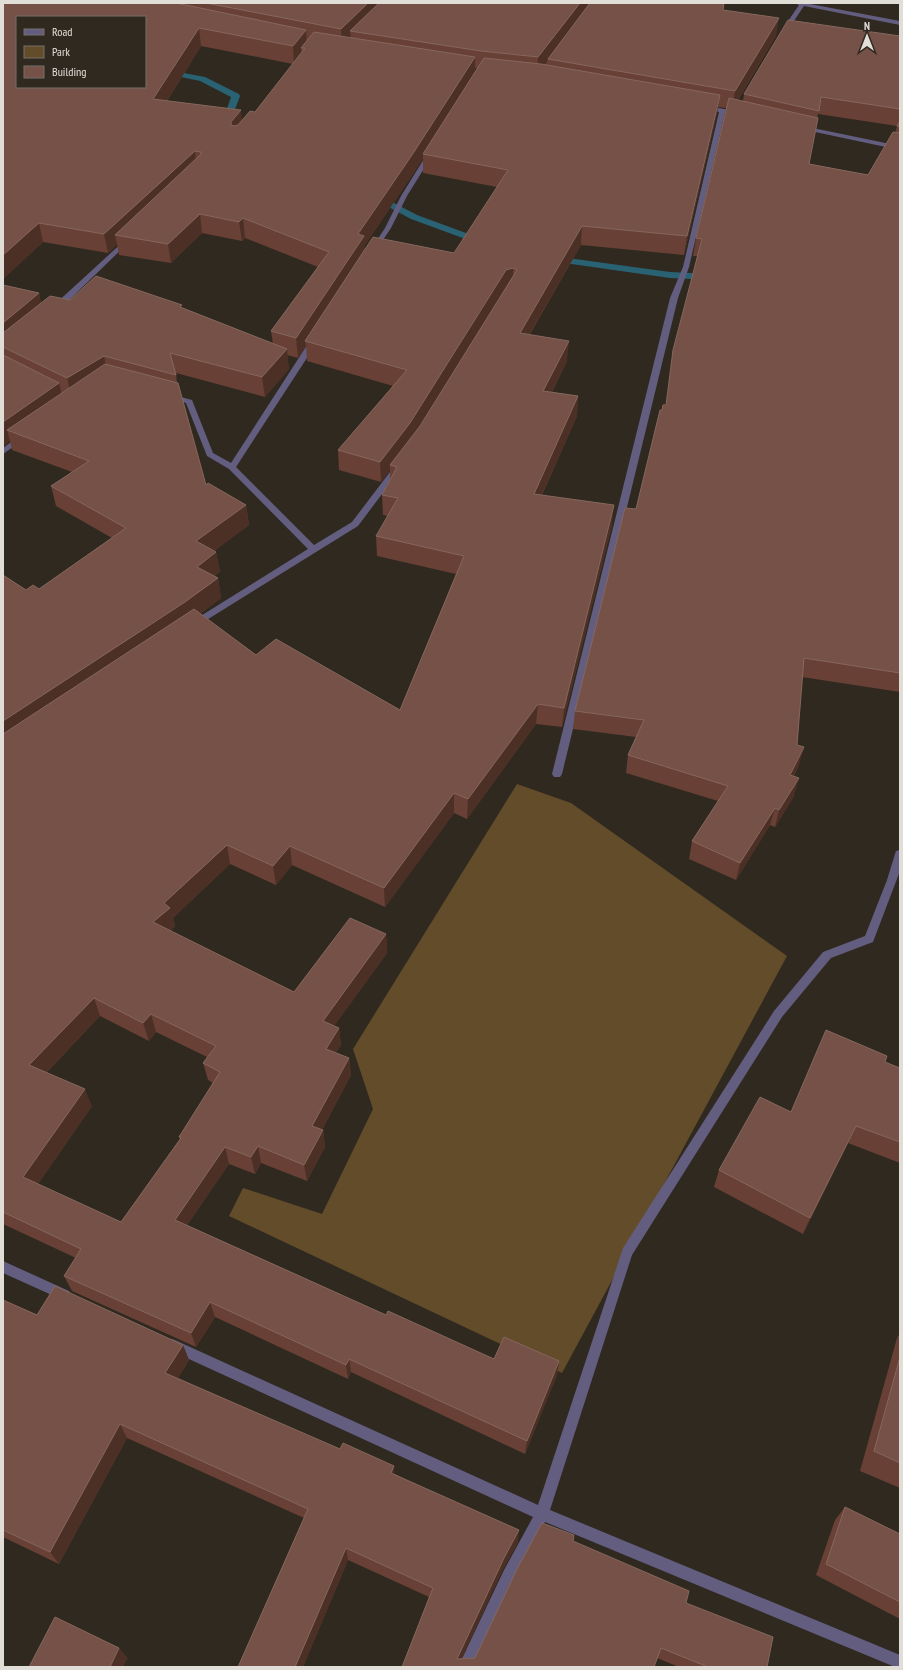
<svg xmlns="http://www.w3.org/2000/svg" width="903" height="1670" font-family="'PT Sans Narrow',sans-serif">
<style>
.green{fill:#624c29}
.lines{fill:none;stroke-linecap:round;stroke-linejoin:round}
.stream{fill:#296272;fill-rule:evenodd}
.street{fill:#635d80;fill-rule:evenodd}
.wall{fill:#684035;fill-rule:evenodd}
.shaded-wall{fill:#4c3025}
.building{fill:#755147;stroke:#86675d;fill-rule:evenodd}
</style>
<rect width="100%" height="100%" fill="#2f2920"/>
<path class="green" d="M517 784 571 803 787 956 562 1373 229 1216 243 1188 322 1214 373 1109 353 1049Z"/>
<g class="lines">
<path class="stream" d="M145 69 167 70 205 77 239 94 240 96 228 128H222L221 126 231 97 200 81 167 74 145 73Z
M375 193 417 215 485 240 487 242 482 245 479 244 411 219 372 198 370 196Z
M553 256 670 272 711 274 716 277 711 280 670 278 550 261 548 259 550 257Z"/>
<path class="street" d="M794 3H805L900 21V25L804 6 785 34H781L780 33 799 5Z
M705 106 738 111 741 113 738 115 725 113 689 267 678 298 562 774 560 777H554L552 774 670 298 683 267 719 112 703 109 702 108Z
M803 126 900 146V150L801 129V127Z
M430 152 433 154 407 196 391 228 375 252H371L370 251 385 228 401 196 427 154Z
M125 240 130 241 59 310H53V306Z
M311 339H314L318 341 236 467 314 545 352 522 396 464H402L403 466 358 526 197 626H191L190 624 191 622 308 549 229 469 207 456 186 403 166 396 170 394 192 400 213 453 231 463Z
M19 436H25L26 438 3 454V448Z
M900 850V871L873 942 831 958 782 1017 632 1255 550 1510 900 1655V1667H895L545 1522 514 1580 473 1667H458L504 1570 533 1517 167 1349 166 1345 167 1341 172 1339 177 1341 538 1505 623 1248 774 1011 823 952 865 936 887 880 895 854 896 851Z
M3 1261 69 1291 71 1295 69 1299 65 1301 3 1273Z"/>
</g>
<path class="wall" d="M3 3H724L723 10 776 36 738 100 743 101 744 94 900 36V692L802 677 797 745 799 765 794 776V796L775 827 770 825 736 880 689 859 692 841 718 801 626 773 628 755 636 737 573 729 575 711 636 509 662 410 666 405 697 256H693L696 238 726 108 718 107 717 113 684 255 581 245 530 334 567 361 552 392 578 396 577 416 542 495 612 525 562 727 536 724 467 819 454 813 385 907 292 865 276 885 230 864 173 918 175 926 170 931 294 992 386 934 387 953 334 1026 339 1028 341 1045 336 1053 349 1058 351 1075 322 1130H323L325 1147 307 1181 261 1163 255 1174 229 1164 187 1225 386 1315 494 1359 559 1361 557 1375 525 1454 351 1372 348 1379 215 1317 196 1347 72 1291 64 1276 76 1258 3 1224V575L26 590 39 589 112 538 56 506 51 486 72 472 12 450 10 441 3 446V285L39 293 41 303 70 300 182 308 273 344 271 331 318 267 245 238 242 241 202 233 171 263 119 255 117 244 108 253 43 242 3 279ZM201 46 293 64 255 112 242 120 167 101ZM475 68 477 69 475 73ZM818 114 897 126 895 133 868 175 809 164ZM423 158V173L497 187 454 253 365 250V245L415 171ZM306 346 307 361 393 386 338 450 339 470 381 482 390 470V479L382 495 383 515 388 516 376 536 377 556 456 574 400 710 256 655 200 614 221 598 218 578 214 576 220 572 216 552 214 551 249 525 246 505 206 485 177 383 176 373 265 397 289 369 287 355 298 358ZM100 1016 149 1041 156 1032 207 1057 203 1063 208 1080 213 1083 179 1137 180 1139 121 1222 38 1184 92 1106 47 1072Z
M885 1062 900 1068V1163L848 1143 803 1234 714 1187 719 1170 791 1112Z
M3 1300 37 1315 183 1345 189 1360 178 1378 395 1474 518 1542 503 1569 461 1659 475 1658 573 1541 686 1603 767 1667H679L657 1658 402 1667 429 1597 348 1560 303 1667H238L304 1518 127 1438 59 1564 3 1537Z
M900 1333V1488L860 1471 897 1338Z
M845 1507 900 1534V1619L816 1575 835 1520Z"/>
<path class="shaded-wall" d="M368 3H387L350 31 351 38 342 47 341 29Z
M580 3H592L548 59 547 62 537 75 538 57Z
M779 18 776 36 732 109 735 91Z
M199 28 201 46 156 118 153 99Z
M306 30 307 48H301L302 55 294 64 293 46Z
M475 57V75L423 154V158L415 171 365 245V255L305 341 306 346 298 358 296 338 358 234Z
M720 95 717 113 684 255 687 236Z
M241 110 243 129 233 141 231 122Z
M195 151 197 170 115 235 117 244 108 253 104 234Z
M200 214 202 233 171 263 168 244Z
M243 218 245 238 242 241 239 222Z
M39 223 43 242 3 279V255Z
M582 226 581 245 519 352 520 333Z
M513 268V288L411 443 390 465V470L381 482 380 462 506 270Z
M39 293 43 313 3 347V323Z
M569 341 567 361 542 411 543 391Z
M287 349 289 369 265 397 262 377Z
M104 356 108 376 72 398 67 378Z
M59 383 64 403 7 430 10 441 3 446V422Z
M578 396 577 416 533 514 534 494Z
M246 505 249 525 200 561 196 541Z
M614 505 612 525 562 727 564 708Z
M216 552 220 572 201 587 197 567Z
M218 578 221 598 189 622 3 745V721Z
M538 704 536 724 467 819 468 799Z
M804 747 799 765 785 792 790 775Z
M799 778 794 796 775 827 779 810Z
M454 793V813L385 907 384 888Z
M775 808 770 825 736 880 740 863Z
M227 845 230 864 173 918 175 926 158 941 153 922 164 903Z
M290 846 292 865 276 885 273 866Z
M386 934 387 953 325 1039 323 1021Z
M94 998 100 1016 37 1082 29 1065Z
M151 1014 156 1032 149 1041 143 1023Z
M339 1028 341 1045 328 1067 326 1049Z
M349 1058 351 1075 315 1143 312 1126Z
M85 1089 92 1106 31 1194 23 1177Z
M856 1126 848 1143 803 1234 810 1218Z
M323 1130 325 1147 307 1181 304 1165Z
M258 1146 261 1163 255 1174 251 1157Z
M225 1147 229 1164 180 1236 175 1220Z
M210 1302 215 1317 196 1347 191 1333Z
M183 1345 189 1360 172 1388 165 1373Z
M349 1359 351 1372 348 1379 346 1365Z
M559 1361 557 1375 525 1454 527 1441Z
M120 1424 127 1438 59 1564 50 1552Z
M394 1466 395 1479 391 1473Z
M519 1530 518 1542 503 1569 458 1667 457 1659 504 1558Z
M346 1548 348 1560 303 1667H295Z
M119 1648 128 1658 123 1667H110Z"/>
<path class="building" d="M3 3H176L306 30 293 46 199 28 153 99 241 110 231 122V125L234 126 238 125 250 111 255 112 305 48H301L314 32 475 57 414 152 358 234 364 236 296 338 271 331 329 252 243 218 239 222 200 214 168 244 115 235 201 154V152L195 151 104 234 39 223 3 255ZM17 17H145V87H17Z
M206 3H368L341 29Z
M379 3H580L538 57 481 51 350 31Z
M590 3H724L723 10 779 18 735 91 548 59Z
M788 20 900 36V109L821 97 819 111 744 94Z
M484 58 541 64 720 95 687 236 582 226 520 333 569 341 543 391 578 396 534 494 614 505 564 708 538 704 468 799 454 793 384 888 290 846 273 866 227 845 164 903 170 908 153 922 294 992 350 918 386 934 323 1021 339 1028 326 1049 349 1058 312 1126 323 1130 304 1165 258 1146 251 1157 225 1147 175 1220 386 1315 388 1311 494 1359 504 1337 559 1361 527 1441 349 1359 346 1365 210 1302 191 1333 64 1276 81 1249 3 1212V734L194 609 256 655 276 639 400 710 464 556 376 536 398 498 382 495 397 467 390 465 420 426 517 270 513 268 506 270 410 423 380 462 338 450 407 370 305 341 373 237 454 253 508 170 423 154ZM94 998 143 1023 151 1014 216 1046 203 1063 220 1072 179 1137 181 1138 121 1222 23 1177 85 1089 29 1065Z
M729 98 818 118 809 164 868 175 893 132 900 133V673L804 658 797 745 804 747 790 775 799 778 779 810 775 808 740 863 692 841 728 786 628 755 644 720 575 711 625 508 636 509 660 410H662L663 405H666L673 350 702 239 696 238Z
M900 121V127L897 126Z
M96 276 182 305 180 307 287 349 262 377 170 353 176 375 104 356 67 378 3 347V333L50 296 70 300Z
M3 285 39 293 3 323Z
M3 355 59 383 3 422Z
M105 364 178 383 206 485 208 483 246 505 196 541 216 552 197 567 218 578 185 602 3 721V575L26 590 33 585 39 589 126 528 51 486 89 461 7 430Z
M826 1030 887 1056 885 1062 900 1068V1142L856 1126 810 1218 719 1170 760 1097 791 1112Z
M55 1286 183 1345 165 1373 340 1449 343 1443 394 1466 391 1473 519 1530 504 1558 457 1659 475 1658 517 1569 542 1523 574 1535 573 1541 689 1591 686 1603 773 1637 767 1667H708L661 1648 654 1667H402L433 1588 346 1548 295 1667H238L308 1509 120 1424 50 1552 3 1530V1300L37 1315Z
M900 1357V1463L874 1451Z
M845 1507 900 1534V1602L826 1564Z
M55 1617 119 1648 110 1667H29Z"/>
<rect width="903" height="1670" fill="none" stroke="#e1ddd7" stroke-width="8"/>
<rect x="16" y="16" width="130" height="72" fill="#2f2920" stroke="#767169"/>
<rect x="24" y="29" width="20" height="6" fill="#635d80" stroke="#767169"/>
<text x="52" y="36" font-size="12" fill="#e1ddd7">Road</text>
<rect x="24" y="46" width="20" height="12" fill="#624c29" stroke="#767169"/>
<text x="52" y="56" font-size="12" fill="#e1ddd7">Park</text>
<rect x="24" y="66" width="20" height="12" fill="#755147" stroke="#767169"/>
<text x="52" y="76" font-size="12" fill="#e1ddd7">Building</text>
<g transform="translate(867 36)" stroke="#2f2920" stroke-width="3" paint-order="stroke">
<path d="M0-3L7 15L0 10L-7 15Z" fill="#e1ddd7"/>
<text y="-6" font-size="11" font-weight="bold" text-anchor="middle" fill="#e1ddd7">N</text>
</g>
</svg>
